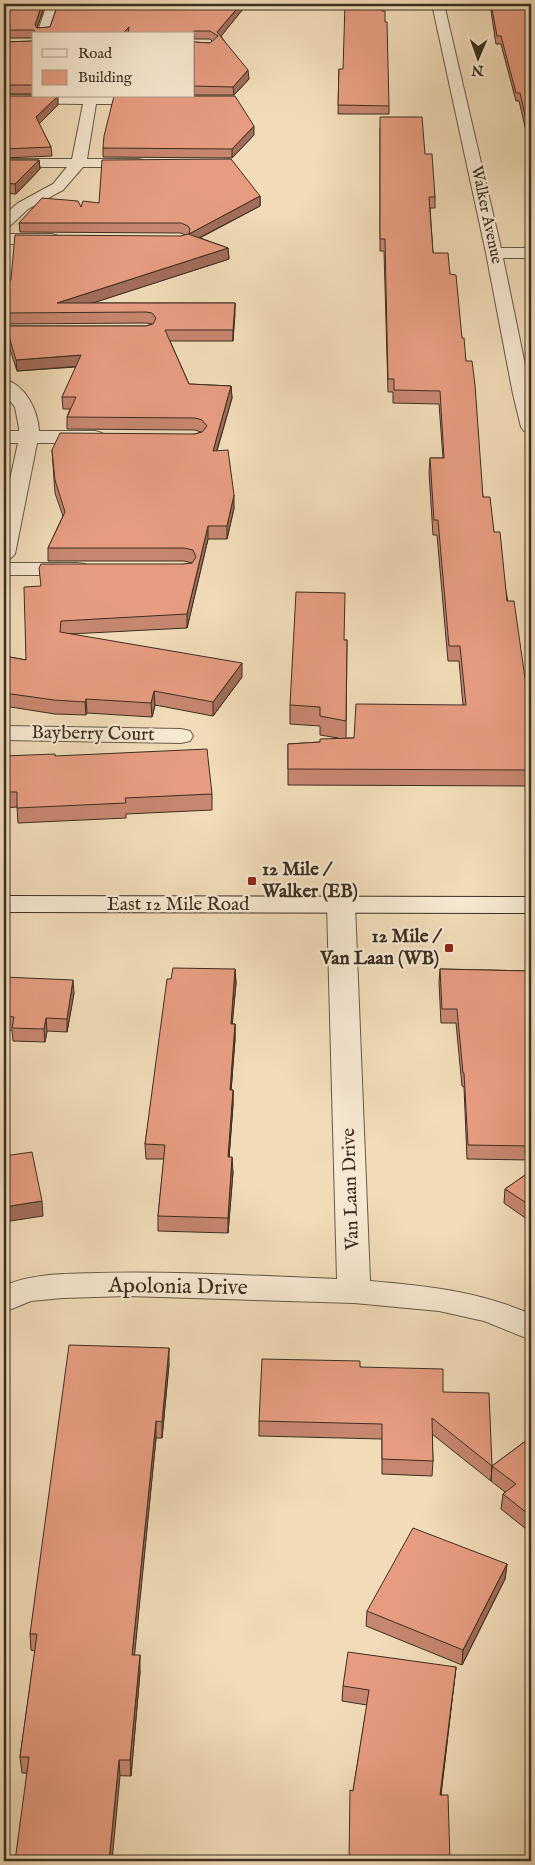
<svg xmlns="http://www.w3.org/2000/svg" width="535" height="1865" font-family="'IM FELL English',serif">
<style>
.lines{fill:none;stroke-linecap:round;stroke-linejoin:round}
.minor-casing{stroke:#685a48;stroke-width:2}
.secondary-casing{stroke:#3b2f22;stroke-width:2}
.minor{fill:#f6e8d1;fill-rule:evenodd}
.secondary{fill:#f6e8d1;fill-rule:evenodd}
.wall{fill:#c7866f;stroke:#3b2f22}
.shaded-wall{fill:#a26d5a;stroke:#3b2f22}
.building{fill:#e79c81;stroke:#3b2f22}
.poi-dot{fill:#8f2418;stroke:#f6e8d1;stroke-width:2}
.labels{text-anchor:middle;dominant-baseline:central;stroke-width:4.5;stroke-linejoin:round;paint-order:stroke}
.far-street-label{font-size:16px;fill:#3b2f22;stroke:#f6e8d1}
.street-label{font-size:19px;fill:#3b2f22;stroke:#f6e8d1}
.poi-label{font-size:19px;font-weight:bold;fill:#3b2f22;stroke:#f6e8d1;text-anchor:start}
.near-street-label{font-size:22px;fill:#3b2f22;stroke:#f6e8d1}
</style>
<rect width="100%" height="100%" fill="#f1dbb8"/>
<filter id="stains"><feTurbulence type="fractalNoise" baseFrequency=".004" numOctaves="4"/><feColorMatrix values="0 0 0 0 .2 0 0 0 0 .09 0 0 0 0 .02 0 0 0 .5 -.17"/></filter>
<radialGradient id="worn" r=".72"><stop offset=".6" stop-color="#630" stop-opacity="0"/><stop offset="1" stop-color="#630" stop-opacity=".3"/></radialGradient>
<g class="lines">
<defs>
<path id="minor" d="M47 4H59L49 34H37Z
M432 4H444L501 248H531V258H503L531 394V433L524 431 521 427 513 394 486 253Z
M4 95 155 97 157 100 155 103 150 104H96L87 159H138L143 160 145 163 143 166 138 167H83L63 190 28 209 10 226 4 228V215L18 203 53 184 67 167H4V159H72L83 104 4 103Z
M4 234H52L58 236 60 239 58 242 52 244H4Z
M4 379C26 385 38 411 39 431H95L102 433 105 437 102 441 95 443H37L15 554 11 558 4 560V507L18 443H4V431H19V428L15 407 4 394Z
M4 563H77L85 564 88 569 85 574 77 575H4Z
M4 726 181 729 190 731 193 736 190 741 181 743 4 740Z
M341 897 351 899 355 905 370 1281C428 1286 477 1291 531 1314V1340L484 1321 439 1311 354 1303 128 1296 63 1298 31 1301 4 1312V1286C32 1273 66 1274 97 1273 177 1271 257 1276 337 1279L327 905 331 899Z"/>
<path id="secondary" d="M4 896 531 897V913L4 912Z"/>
</defs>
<use href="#minor" class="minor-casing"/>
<use href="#secondary" class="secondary-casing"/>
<use href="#minor" class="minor"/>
<use href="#secondary" class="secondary"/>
</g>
<path class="wall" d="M4 4 45 5 37 28 50 27 58 4H247L221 36 249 79 234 95H194V42L210 43 212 41 210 39H194V34H34V38H4Z
M490 4H531V152L519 101H516L501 44H496Z
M34 41V94H4V42Z
M339 69 389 106V114H338Z
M4 96 58 105 39 124 51 147 52 156 4 158Z
M380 128 425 154 435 197V208H430L433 253 450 274 466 361 483 497 494 532 529 706H531V786L288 785V744L320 742 338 738 320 735V726L290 724V705L344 640H347L346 738H354L463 705 459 661H448L437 535H433L429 472 430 458H443L439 404 393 403V392H388L384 251H380Z
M254 135 232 158 103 157V148Z
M4 160H39L40 169 16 194 4 193Z
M260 196V206L200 238 228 248 229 259 92 303H235L233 341H170L189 384 231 386 232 398 217 451 234 508 227 539H208L187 628 70 634 242 677 213 716 155 705 152 717 87 713 86 715 55 714 4 706V656L26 660 41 586 192 563 184 561H48V548L63 516 55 493 52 450 195 434 201 432 195 430 67 429V417L70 409H63L62 397 76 367 17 371 6 337V326H146L152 324 146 323 4 324V292L185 235 181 233 20 232 19 223 99 203Z
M4 756H55L212 794V810L126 814V818L18 823 17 807 4 808Z
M235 969 236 983 232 1024H235V1039L231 1090H233V1105L229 1157 233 1172 228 1233 158 1231V1216L164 1159H146L145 1144 171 979Z
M440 969 531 971V1087H529L531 1114V1160L467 1159 464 1087 462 1086 456 1023H441L439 982Z
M4 977 74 993 67 1032 47 1031 45 1042 13 1041 12 1030H4Z
M531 1171V1222L504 1203 505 1189Z
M169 1364 162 1438H156L134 1655 140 1672 131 1776 22 1773 20 1757 35 1651 31 1650 30 1634Z
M360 1367 443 1392 492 1466 491 1481 432 1434 433 1461 432 1476 382 1474V1439L259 1436V1421Z
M531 1437V1526L526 1529 501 1509 503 1494 505 1492 491 1481 492 1466Z
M507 1564 505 1579 462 1665 366 1626 367 1611Z
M456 1667 441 1795 353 1791 367 1705 342 1701 343 1686Z"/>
<path class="shaded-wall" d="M42 4H45V5L35 33V25Z
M241 4H247L218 40 217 32Z
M129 27V34H122Z
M248 70 249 79 234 95 233 87Z
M58 96V105L37 126 36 117Z
M254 126V135L232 158V149Z
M39 160 40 169 16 194 15 184Z
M260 196V206L189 243V234Z
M228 248 229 259 62 313 57 303Z
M235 303V315L233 341V330Z
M81 355V366L17 371 16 360Z
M231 386 232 398 213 463V451Z
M6 438V449L4 452V440Z
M234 495V508L227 539V526Z
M208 526V539L187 628V614Z
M242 663V677L213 716V702Z
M154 691 155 705 152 717 151 703Z
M86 699 87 713 86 715 85 702Z
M235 969 236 983 231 1038V1024Z
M73 980 74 993 67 1032V1019Z
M46 1018 47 1031 45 1042 44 1029Z
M235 1024V1039L230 1105V1090Z
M233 1090V1105L228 1171V1157Z
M232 1157 233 1172 228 1233V1218Z
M42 1201 43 1216 4 1222V1207Z
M169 1348V1364L162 1438V1422Z
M156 1421V1438L133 1671 132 1655Z
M531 1512V1526L526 1529 528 1514Z
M507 1564 505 1579 462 1665 463 1650Z
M140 1655V1672L131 1776 130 1760Z
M456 1667 454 1682 439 1810 440 1795Z
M119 1760 120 1776 112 1861H109Z"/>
<path class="building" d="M4 4H42L35 25 37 28 50 27 58 4H241L217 32 248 70 233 87 194 86V42L210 43 218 36 210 31H194L192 34H128L129 27 122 34H35V32L34 30H4Z
M345 4H381L382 11H385V22H387L389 106 338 105 339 69H343Z
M491 4H531V141L520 93H516L501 36H497Z
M34 41V85H4V42Z
M4 96H58L36 117 51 147 4 149Z
M114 96H235L254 126 232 149 103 148 104 136Z
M380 117H422L425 154H432L435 197H429L433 253H448L450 274 456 275 462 338H464L466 361H472L475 385 483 497H490L494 532H500L507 601H514L529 706H531V770L288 769V744L320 742V739L354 738 356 704 466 705 460 646H449L438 520H434L430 458H444L440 391 394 390V379H388L385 239H380Z
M231 159 260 196 189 234 190 229 188 226 181 223H19L42 198 78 201 81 207 83 201 99 203 102 160Z
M4 160H39L15 184 4 183Z
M188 234 228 248 57 303H235L233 330H165L189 384 231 386 213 451 228 450 234 495 227 526H208L187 614 61 621 60 632 242 663 213 702 154 691 151 703 86 699 85 702 54 700 4 693V656L26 660 24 587 41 586 39 568 41 564H184L192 563 196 557 193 550 184 548H48L65 512 55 480 52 450 60 433 195 434 202 432 207 426 202 420 195 418 67 417 76 397H62L81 355 16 360 6 326H146L153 324 156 318 152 313 146 312 4 313V292L11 279 15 235 181 236Z
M296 592 345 593 344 640H347L346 721 320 716V707L290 705Z
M207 749 212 794 125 798 126 803 17 808V792H4V756L55 754V756Z
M173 968 235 969 231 1024H235L230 1090H233L228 1157H232L228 1218 158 1216 165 1145 145 1144 167 979H171Z
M440 969 531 971V1073H528L531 1114V1146L468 1145 464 1073H463L457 1009H442Z
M4 977 73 980 67 1019 46 1018 44 1029 12 1028 14 1017 4 1016Z
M32 1152 42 1201 4 1207V1156Z
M531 1171V1206L505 1189Z
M69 1345 169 1348 162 1422 156 1421 132 1655H140L130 1760H119L109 1861H15L29 1757H20L37 1634H30Z
M262 1359 360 1361V1367L443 1369V1392L489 1393 492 1466 432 1418 433 1461 382 1459V1424L259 1421Z
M531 1437V1512L528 1514 503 1494 516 1484 492 1466Z
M413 1528 507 1564 463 1650 367 1611Z
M348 1652 456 1667 440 1795H448L450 1861H349L350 1790 353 1791 369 1690 343 1686Z"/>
<g class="poi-dot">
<rect x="247" y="876" width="10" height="10" rx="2.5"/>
<rect x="444" y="943" width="10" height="10" rx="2.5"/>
</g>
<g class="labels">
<g class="far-street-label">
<text transform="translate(486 215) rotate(78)">Walker Avenue</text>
</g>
<g class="street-label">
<text transform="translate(93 734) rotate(1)">Bayberry Court</text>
<text x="178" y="905">East 12 Mile Road</text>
<text transform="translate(351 1189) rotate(-92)">Van Laan Drive</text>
</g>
<g class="poi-label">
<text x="262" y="870">12 Mile /<tspan x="262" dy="22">Walker (EB)</tspan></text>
<text x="439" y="937" text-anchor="end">12 Mile /<tspan x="439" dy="22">Van Laan (WB)</tspan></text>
</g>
<g class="near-street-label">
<text transform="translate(178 1287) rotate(1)">Apolonia Drive</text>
</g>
</g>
<rect width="535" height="1865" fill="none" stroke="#f1dbb8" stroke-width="20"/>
<rect x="5" y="5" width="525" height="1855" fill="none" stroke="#3b2f22" stroke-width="2.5"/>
<rect x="10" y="10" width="515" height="1845" fill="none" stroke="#3b2f22"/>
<rect x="32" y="32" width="162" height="65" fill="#f6e8d1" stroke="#ab9e8b"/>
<rect x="42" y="49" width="25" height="8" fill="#f6e8d1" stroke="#ab9e8b"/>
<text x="78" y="58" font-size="15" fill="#3b2f22">Road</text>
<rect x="42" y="70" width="25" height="15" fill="#e79c81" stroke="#ab9e8b"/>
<text x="78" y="82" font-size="15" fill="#3b2f22">Building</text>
<g transform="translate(478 58) rotate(182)" stroke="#f6e8d1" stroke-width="4" paint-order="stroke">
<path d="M0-4L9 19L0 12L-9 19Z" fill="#3b2f22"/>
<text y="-8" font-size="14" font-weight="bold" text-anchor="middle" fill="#3b2f22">N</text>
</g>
<rect width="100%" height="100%" filter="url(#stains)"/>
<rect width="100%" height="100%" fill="url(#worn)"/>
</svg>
